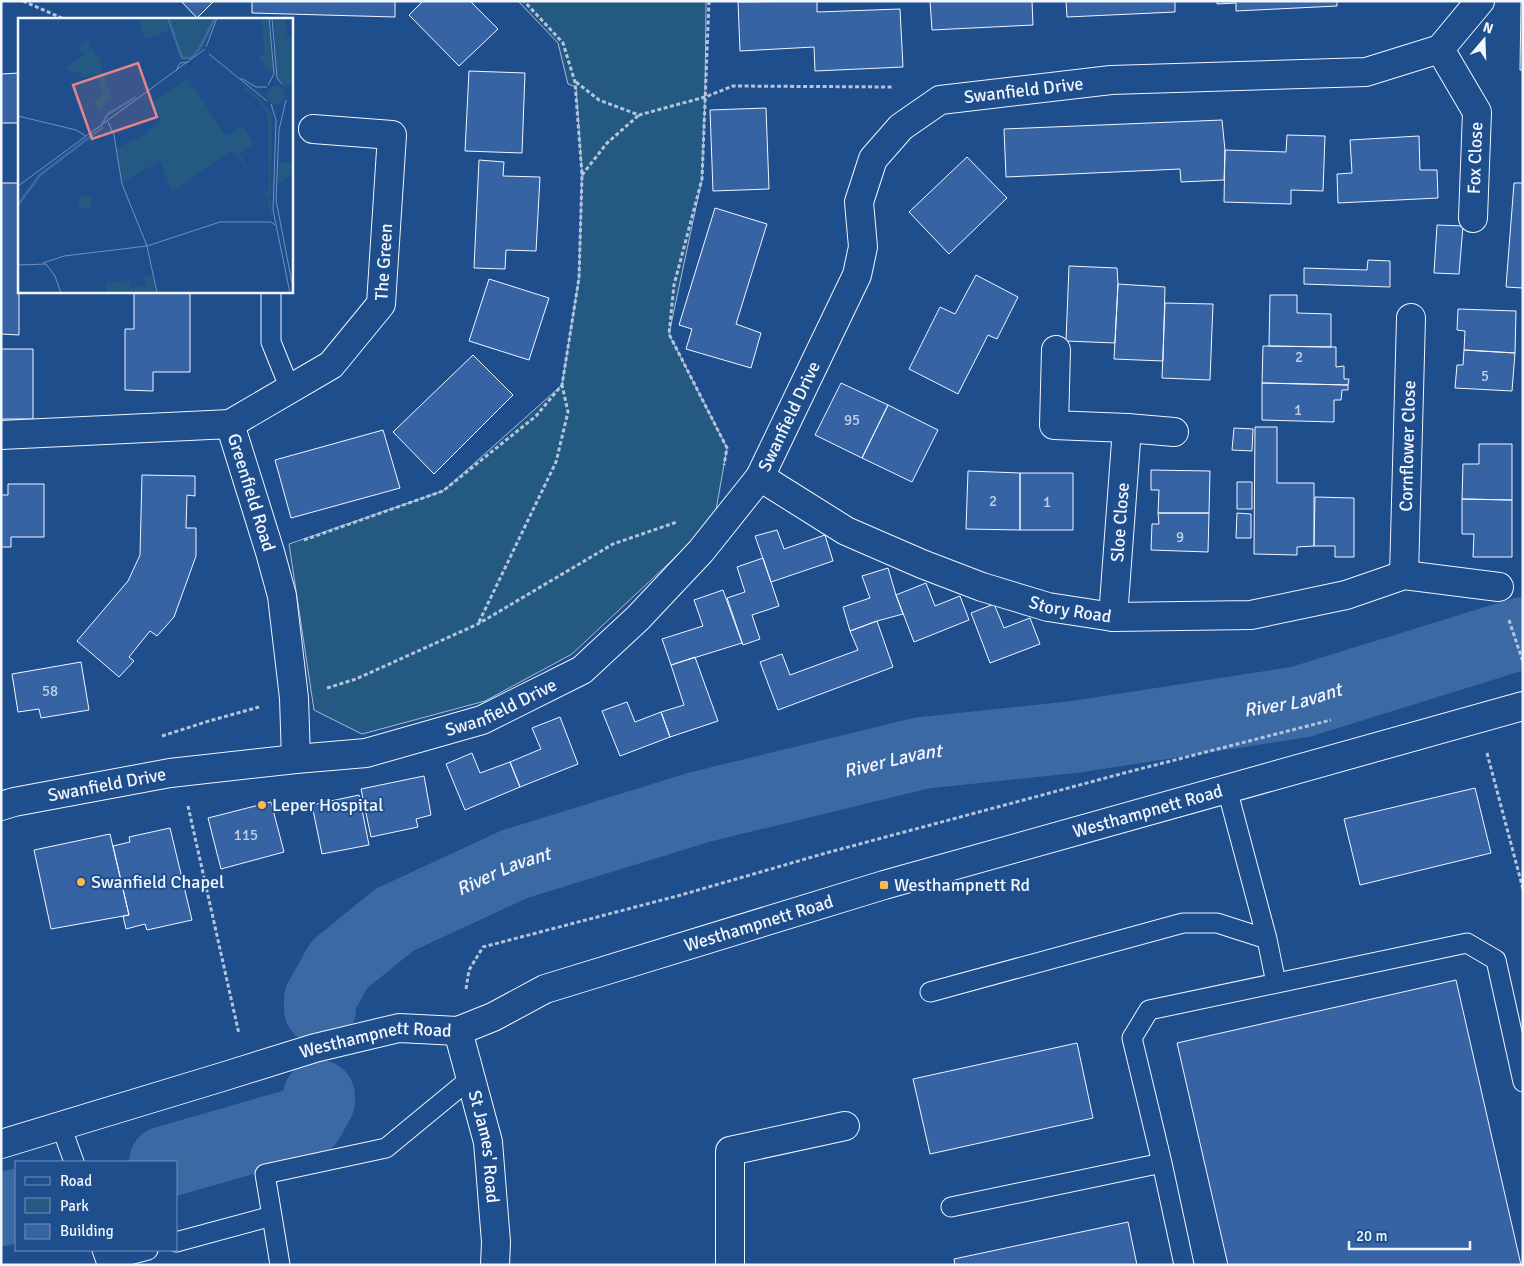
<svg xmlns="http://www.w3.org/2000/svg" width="1524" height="1266" font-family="Signika,sans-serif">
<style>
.green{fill:#245a82;stroke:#a8bbd7}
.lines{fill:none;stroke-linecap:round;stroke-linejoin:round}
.river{stroke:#3b69a3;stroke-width:72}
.building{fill:#3563a3;stroke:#f2f6ff}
.service-casing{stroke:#f2f6ff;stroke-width:21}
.minor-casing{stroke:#f2f6ff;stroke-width:30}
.tertiary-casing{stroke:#f2f6ff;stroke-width:30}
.primary-casing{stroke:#f2f6ff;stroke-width:30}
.path{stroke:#b3c4dc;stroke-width:3;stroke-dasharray:4 2.5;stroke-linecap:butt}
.service{stroke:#1f4e8c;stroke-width:19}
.minor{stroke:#1f4e8c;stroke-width:28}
.tertiary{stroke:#1f4e8c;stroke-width:28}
.primary{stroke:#1f4e8c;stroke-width:28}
.poi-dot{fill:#ffb74d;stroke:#1f4e8c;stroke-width:2}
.labels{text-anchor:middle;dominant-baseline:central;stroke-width:4;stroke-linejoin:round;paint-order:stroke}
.number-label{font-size:15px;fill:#c3d1e8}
.street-label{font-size:18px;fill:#f2f6ff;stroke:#1f4e8c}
.poi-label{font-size:18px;fill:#f2f6ff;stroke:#1f4e8c;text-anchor:start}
.water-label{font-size:19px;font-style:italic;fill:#f2f6ff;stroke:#1f4e8c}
.inset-river{fill:none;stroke:#3b69a3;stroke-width:2.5}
.inset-road{fill:none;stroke:#7391ba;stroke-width:1}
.view{fill:#e38589;fill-opacity:0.15;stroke:#e38589;stroke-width:2.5}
.inset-edge{fill:none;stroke:#f2f6ff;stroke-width:2.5}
</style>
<rect width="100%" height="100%" fill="#1f4e8c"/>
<path class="green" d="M518 1H706L705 97 702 179 669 334 727 448 714 521 572 654 485 701 362 734 314 710 289 544 443 491 562 385 579 278 582 172 576 87 568 84 558 43Z"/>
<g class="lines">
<g class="river">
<path id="s1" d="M320 1009V999L339 965 394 920 515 864 700 807 922 753 1074 737 1300 702 1523 633"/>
<path d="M165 1162 308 1121 319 1101V1096"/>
<path d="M1 1210 16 1205"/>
</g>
</g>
<path class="building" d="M181 1H214L197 18Z
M252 1H395V17L252 13Z
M423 1H470L498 29 459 66 409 15Z
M817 1V12L900 9 903 67 815 71 814 47 740 51 738 2Z
M930 1H1032L1033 25 932 30Z
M1066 1H1175V12L1067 17Z
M1217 1H1337V6L1236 11V3L1217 4Z
M1521 1H1523V70H1520Z
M469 71 525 73 522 153 465 151Z
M19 73V123H1V74Z
M766 108 769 189 713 191 710 110Z
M1222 120 1225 150 1224 180 1181 182 1180 169 1006 177 1004 129Z
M1287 135 1325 136 1323 191 1291 190V204L1224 202 1225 150 1286 152Z
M1419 136 1420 170H1437L1438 198 1338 203 1337 174 1352 173 1350 140Z
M967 157 1007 198 949 254 909 212Z
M479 160 504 162 503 176 540 177 536 251 506 250 505 269 474 268Z
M1 183H19V335L1 334Z
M1514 183H1523V288L1506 287Z
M715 208 767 224 736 324 761 333 751 368 686 349 692 329 679 325Z
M1437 225 1463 226 1459 274 1434 273Z
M1368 260 1390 261V287L1304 284V268L1367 270Z
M1069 266 1117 268 1118 284 1115 343 1066 341Z
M976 275 1018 297 997 339 988 335 958 394 909 369 940 307 955 314Z
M489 279 549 298 529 360 469 341Z
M1118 284 1165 287 1163 361 1114 359Z
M134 291H190V372H153V391L125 390V329H134Z
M1270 295H1297V313L1331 314V347L1269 346Z
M1165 303 1213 304 1210 380 1162 378Z
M1458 309 1516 311 1515 353 1464 350 1465 331 1457 330Z
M1263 346 1336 347V367L1344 366V379H1349L1348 385 1262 383Z
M1 349H33V419H1Z
M1464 350 1515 353 1512 391 1455 388 1457 365H1463Z
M473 355 513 395 434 474 393 432Z
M841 383 888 405 862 458 815 435Z
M1262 383 1348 385V390H1342L1341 400H1334V422L1262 420Z
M888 405 938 430 912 482 862 458Z
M1255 427H1277V483H1314V546L1297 547V555L1254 554Z
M1234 428 1253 429 1252 451 1232 450Z
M383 430 400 488 291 518 275 460Z
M1479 444H1512V500L1462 499 1463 464H1479Z
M1151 470 1210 471 1209 513H1158L1159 490H1151Z
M968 471 1020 473V530L966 529Z
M1020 473H1073V530H1020Z
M142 475 195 476V496L187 495 186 528H196V556L174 617 157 636 150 631 129 657 134 661 119 677 77 641 128 581 140 555Z
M1237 482H1252V509H1237Z
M8 484H44V537H11V547H1V495H8Z
M1315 497 1354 498V557H1335V546H1314Z
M1462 499 1512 500V557H1473L1474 534H1462Z
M1158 513H1209L1208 552 1151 550 1152 524H1159Z
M1237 513 1251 514V538H1236Z
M777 530 784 549 825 535 833 561 771 582 755 536Z
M763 558 779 606 752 615 760 639 743 645 727 598 745 592 737 567Z
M888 568 896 595 903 614 877 621 850 631 843 607 870 598 862 576Z
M926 583 935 606 960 596 969 620 914 642 896 595Z
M723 590 742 643 671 665 662 639 703 626 694 600Z
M994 604 1004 628 1030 618 1040 644 990 663 971 613Z
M877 621 893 667 778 710 760 662 782 654 790 675 858 650 850 631Z
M695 657 718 721 670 737 661 712 684 705 671 665Z
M81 662 89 710 41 718 39 709 18 712 12 674Z
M627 702 635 722 661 712 670 737 620 756 602 711Z
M560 717 578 764 520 787 510 762 541 749 532 728Z
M472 753 480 773 510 762 520 787 465 810 446 764Z
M424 776 431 815 416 819 418 827 371 837 361 789Z
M1475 788 1491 853 1360 885 1344 819Z
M359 795 369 845 322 854 312 805Z
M271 802 284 852 221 869 208 818Z
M170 828 192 920 147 930 145 924 126 929 123 916 129 915 113 846 130 842 129 837Z
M110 834 129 915 51 929 34 850Z
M1456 980 1521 1265H1228L1177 1043Z
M1077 1043 1093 1118 930 1154 913 1079Z
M1128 1222 1137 1265H955L954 1259Z"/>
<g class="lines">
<defs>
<path id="service" d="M271 291V342L290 389
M1227 789 1267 939 1276 983
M930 992 1183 923H1217L1267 939
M61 1126 74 1162
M951 1207 1162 1163
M272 1216 280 1265
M176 1242 272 1216 265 1174 386 1148 471 1078
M102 1250 106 1261 148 1250
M1184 1265 1162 1163 1132 1038 1149 1010 1467 943 1496 960 1523 1082"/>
<g id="minor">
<path d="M1440 49 1477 112 1473 218"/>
<path d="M1056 350 1054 425 1127 428 1174 432"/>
<path id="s2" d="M230 424 331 365 381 304 392 135 313 129"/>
<path id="s3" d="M1 435 230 424 270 552 282 596 294 698 296 759"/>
<path id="s4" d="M760 477 846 531 922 564 982 587 1048 607 1113 617 1251 615 1346 595 1404 575 1499 587"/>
<path id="s5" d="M1404 575 1411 318"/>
<path id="s6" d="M1113 617 1127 428"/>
<path id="s7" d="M1 806 14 802 170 773 296 759 366 753 482 720 582 670 638 618 701 551 760 477 857 275 863 247 859 202 873 159 901 127 940 100 1111 80 1366 72 1440 49 1480 1"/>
<path d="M730 1265V1151L845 1126"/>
</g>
<g id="tertiary">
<path id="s8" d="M458 1031 488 1142 496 1242 495 1265"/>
</g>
<g id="primary">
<path id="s9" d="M1 1144 222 1077 315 1048 399 1028 458 1031 493 1017 545 989 884 885 1523 706"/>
</g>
</defs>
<use href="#service" class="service-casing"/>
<use href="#minor" class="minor-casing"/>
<use href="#tertiary" class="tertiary-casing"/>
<use href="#primary" class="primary-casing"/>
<path class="path" d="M23 1 64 19
M709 1 702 179 674 285 669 334 727 448 724 465
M576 82 599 100 639 115 705 97 733 86 894 87
M582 175 607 143 639 115
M304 540 443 491 536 416 562 385 579 278 582 175 575 82 563 43 524 1
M1509 620 1523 662
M479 622 556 462 568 412 562 385
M327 688 356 679 478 624 613 544 677 522
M162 736 209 721 259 707
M1487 753 1523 889
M188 806 239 1034
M466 989 469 970 483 947 681 895 826 853 1128 772 1331 720"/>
<use href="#service" class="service"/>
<use href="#minor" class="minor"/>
<use href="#tertiary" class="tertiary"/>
<use href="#primary" class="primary"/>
</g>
<g class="poi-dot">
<circle cx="262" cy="805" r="5"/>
<circle cx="81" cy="882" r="5"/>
<rect x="879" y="880" width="10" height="10" rx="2.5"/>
</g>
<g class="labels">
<g class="number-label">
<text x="1299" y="357">2</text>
<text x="1485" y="376">5</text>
<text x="1298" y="410">1</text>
<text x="852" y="420">95</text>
<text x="993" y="501">2</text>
<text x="1047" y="502">1</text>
<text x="1180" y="537">9</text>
<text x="50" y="691">58</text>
<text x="246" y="835">115</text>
</g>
<g class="street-label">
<text stroke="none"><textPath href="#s7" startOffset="1382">Swanfield Drive</textPath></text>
<text transform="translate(1475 158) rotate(-88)">Fox Close</text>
<text stroke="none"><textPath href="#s2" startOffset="238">The Green</textPath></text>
<text stroke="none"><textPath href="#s7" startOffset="932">Swanfield Drive</textPath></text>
<text stroke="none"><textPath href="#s5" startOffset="129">Cornflower Close</textPath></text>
<text stroke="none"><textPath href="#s3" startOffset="301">Greenfield Road</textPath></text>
<text stroke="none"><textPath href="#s6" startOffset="95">Sloe Close</textPath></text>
<text stroke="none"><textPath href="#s4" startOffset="340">Story Road</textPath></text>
<text stroke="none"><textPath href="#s7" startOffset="512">Swanfield Drive</textPath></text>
<text stroke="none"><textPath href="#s7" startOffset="108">Swanfield Drive</textPath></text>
<text stroke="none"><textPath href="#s9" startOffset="1199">Westhampnett Road</textPath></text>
<text stroke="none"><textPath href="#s9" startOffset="794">Westhampnett Road</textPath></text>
<text stroke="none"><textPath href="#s9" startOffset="390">Westhampnett Road</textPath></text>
<text stroke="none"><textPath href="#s8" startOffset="119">St James' Road</textPath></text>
</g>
<g class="poi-label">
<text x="272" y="805">Leper Hospital</text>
<text x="91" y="882">Swanfield Chapel</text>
<text x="894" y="885">Westhampnett Rd</text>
</g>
<g class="water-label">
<text stroke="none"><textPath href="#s1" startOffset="1050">River Lavant</textPath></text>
<text stroke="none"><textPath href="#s1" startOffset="645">River Lavant</textPath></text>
<text stroke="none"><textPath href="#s1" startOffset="240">River Lavant</textPath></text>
</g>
</g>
<g transform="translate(18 18)">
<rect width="275" height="275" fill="#1f4e8c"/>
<path d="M115 0H147L152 12 127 21 120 1 117 3ZM150 0H198L186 28 166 41ZM243 0H250L255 55 247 50V44H242V38L247 36ZM256 0H267L269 18 275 21V67L266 68 259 60ZM72 22 70 33 74 31 80 38H85L81 43 93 79 82 93 76 86 85 75 81 62 75 58 64 59 61 53 55 55 47 49 62 40 66 35 60 32 64 24ZM170 60 208 118 225 108 235 126 221 135 233 158 215 132 154 174 142 143 105 164 99 130 130 115 129 112 144 104 135 84ZM249 77a9 9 0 1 1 18 0a9 9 0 1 1-18 0ZM227 69 241 79 254 97 253 176 249 178 253 181 254 199 248 178 244 176 251 172 250 97 242 84 225 71ZM275 144V153L266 163 260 164 261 145ZM60 184a7 7 0 1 1 14 0a7 7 0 1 1-14 0ZM133 257 137 275H88V265L112 262 113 270 128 267 126 259Z" fill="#245a82"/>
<path class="inset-river" d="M150 0 164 40M164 40H173L181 31 197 0M84 106 90 96 118 79M0 187 22 157 85 109"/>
<path class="inset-road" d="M254 0 259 60 264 66M188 29 199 0M191 36 249 83M158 53 162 45 170 44M223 60 238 69H249M250 67 256 56 251 0M268 82 261 112 258 182 275 270M253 86 258 102 255 192 272 275M0 98 58 112 68 118M90 104 96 117 104 166 129 228 139 275M0 168 187 31M25 245 46 238 129 228 202 204H253L257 207M0 247 28 246 37 258 43 275"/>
<path class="view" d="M120 45 139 99 74 121 55 67Z"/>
<rect width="275" height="275" class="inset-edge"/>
</g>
<rect width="1524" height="1266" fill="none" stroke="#f2f6ff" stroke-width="5"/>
<rect x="15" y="1161" width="162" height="90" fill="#1f4e8c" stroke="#7391ba"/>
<rect x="25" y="1177" width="25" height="8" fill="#1f4e8c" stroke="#7391ba"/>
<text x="60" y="1186" font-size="15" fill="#f2f6ff">Road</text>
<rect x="25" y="1198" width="25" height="15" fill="#245a82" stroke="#7391ba"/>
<text x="60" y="1211" font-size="15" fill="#f2f6ff">Park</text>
<rect x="25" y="1224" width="25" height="15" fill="#3563a3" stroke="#7391ba"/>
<text x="60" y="1236" font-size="15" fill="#f2f6ff">Building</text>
<g transform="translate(1484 40) rotate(19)" stroke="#1f4e8c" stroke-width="4" paint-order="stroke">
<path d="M0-4L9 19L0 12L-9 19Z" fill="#f2f6ff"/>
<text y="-8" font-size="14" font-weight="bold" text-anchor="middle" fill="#f2f6ff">N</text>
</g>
<path d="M1349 1241v8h121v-8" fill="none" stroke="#f2f6ff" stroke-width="2.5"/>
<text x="1356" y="1241" font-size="15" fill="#f2f6ff" stroke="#1f4e8c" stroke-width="4" paint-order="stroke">20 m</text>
</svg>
